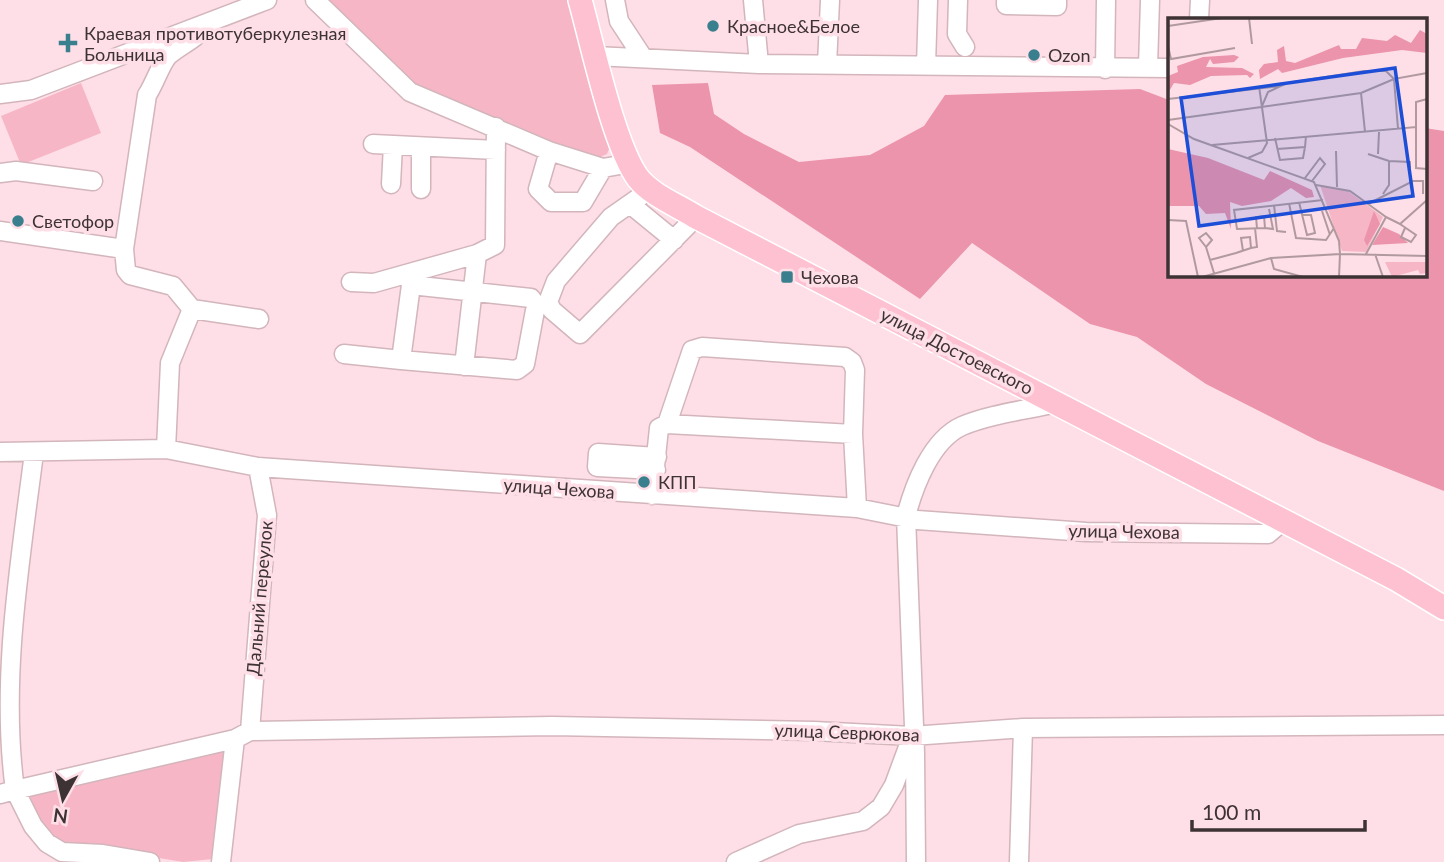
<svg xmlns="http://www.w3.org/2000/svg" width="1444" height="862" font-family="Lato,sans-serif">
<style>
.green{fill:#f7b6c6}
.forest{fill:#eb94ac}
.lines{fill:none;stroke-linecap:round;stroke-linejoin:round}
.minor-casing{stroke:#d3b5bc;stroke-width:21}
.major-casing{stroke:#fff;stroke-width:26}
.minor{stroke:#fff;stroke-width:18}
.major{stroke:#fec1d2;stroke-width:23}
.poi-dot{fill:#3a7f8d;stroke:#fedfe7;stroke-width:2.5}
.labels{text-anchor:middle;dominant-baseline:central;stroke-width:7;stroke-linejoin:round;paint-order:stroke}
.poi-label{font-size:18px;fill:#3d3234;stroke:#fedfe7;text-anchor:start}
.street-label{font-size:18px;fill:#3d3234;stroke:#fedfe7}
.inset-road{fill:none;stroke:#b19a9f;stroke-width:2}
.view{fill:#1d4ed8;fill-opacity:0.15;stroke:#1d4ed8;stroke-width:3.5}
.inset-edge{fill:none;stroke:#3d3234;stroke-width:3.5}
</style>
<rect width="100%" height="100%" fill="#fedfe7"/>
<path class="green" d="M324 0H568L609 149 607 154 596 159 425 90 396 71Z
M81 83 101 133 21 165 1 116Z
M230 748 213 859 183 862 105 849 75 850 42 833 27 795Z"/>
<path class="forest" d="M708 83 714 114 744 134 799 162 870 155 924 126 945 95 1140 89 1169 100V275H1425V128L1444 131V491L1318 441 1206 384 1137 337 1090 324 972 243 920 299 690 147 660 133 652 85Z"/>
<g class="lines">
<defs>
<path id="minor" d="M315 0 410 92 549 151 603 168 631 163
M615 0 619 21 642 56
M753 0 759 64
M958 0 957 34 965 47
M1006 0V5L1057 6V0
M1199 19 1200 0
M595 56 759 64 1169 68
M827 65 830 0
M926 66 928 0
M1148 67 1150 0
M1105 69 1106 0
M0 94 31 90 267 0
M373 144 496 150
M549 151 538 189 551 202H583L603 168
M0 173 16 171 93 181
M391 184 393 145
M421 189V147
M651 189 611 217 556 281 548 302 552 310 580 334 696 217
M630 204 674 240
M0 231 124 249 147 95C154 85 162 61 169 55 184 43 198 38 209 22
M124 249 126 270 130 275 173 286 192 309 259 319
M351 282 374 283 477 254
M411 285 531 298 536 305 525 364 517 370 401 360Z
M344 354 401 360
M464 366 477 254 495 245 496 127
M667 424 692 350 702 347 845 357 852 362 855 370 853 434 857 508
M166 449 170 363 192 309
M0 452 166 449 258 467 857 508 917 520 1086 532 1268 534 1282 522
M34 453C20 563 0 680 15 790L235 739 250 731
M656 470 597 467 598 453 657 457
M652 495 659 428 667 424 853 434
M250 731 552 726 814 731 912 736 1023 728 1444 725
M250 731 267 515 258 467
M0 794 15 790 33 826 47 843 62 852 103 854 150 862
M221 862 235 739
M736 862 799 834 863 821 881 807 894 785 911 739
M916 862 915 753 906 516C914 486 931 440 962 426 990 414 1027 410 1057 403
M1019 862 1023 728"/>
<path id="major" d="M580 0C592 43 614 146 638 178 651 195 679 206 696 217L1396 579 1444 608"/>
</defs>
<use href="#minor" class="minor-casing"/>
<use href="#major" class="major-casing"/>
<use href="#minor" class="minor"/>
<use href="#major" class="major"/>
</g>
<g class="poi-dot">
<circle cx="713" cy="26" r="7"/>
<path d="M64.5 32.5h7v7h7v7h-7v7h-7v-7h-7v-7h7z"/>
<circle cx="1034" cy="55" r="7"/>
<circle cx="18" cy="221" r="7"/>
<rect x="780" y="270" width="14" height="14" rx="3.5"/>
<circle cx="644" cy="482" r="7"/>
</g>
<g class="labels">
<g class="poi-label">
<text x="727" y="26">Красное&amp;Белое</text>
<text x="84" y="33">Краевая противотуберкулезная<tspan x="84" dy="21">Больница</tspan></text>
<text x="1048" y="55">Ozon</text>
<text x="32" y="221">Светофор</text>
<text x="801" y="277">Чехова</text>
<text x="658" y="482">КПП</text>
</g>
<g class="street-label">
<text transform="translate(957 351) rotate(27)">улица Достоевского</text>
<text transform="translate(559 488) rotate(4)">улица Чехова</text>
<text transform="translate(1124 531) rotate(1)">улица Чехова</text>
<text transform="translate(259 598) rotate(-85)">Дальний переулок</text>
<text transform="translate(847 732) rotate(2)">улица Севрюкова</text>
</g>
</g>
<g transform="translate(1168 18)">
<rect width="259" height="259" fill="#fedfe7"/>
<path d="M152 167 180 173 215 199 198 234 174 233ZM217 244H259V255L252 256 250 252 224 259Z" fill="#f7b6c6"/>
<path d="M252 12 259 16V35L234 32 175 40 114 55 110 51 92 61 91 52 96 46 110 44 109 32 116 28 118 43 127 45 171 27 173 31H188L194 20 219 23 227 17 243 25ZM66 37 71 39 66 44 45 46 42 41 38 49 74 50 86 56 82 60 79 57 43 58 22 67 6 65 0 75V58L10 54 9 48 35 39ZM0 131 40 140 96 162 102 153 144 172 146 179 138 180 123 170 103 183 74 188 62 184 63 211 57 195 38 196 31 188H0ZM206 193 212 206 199 228 196 222ZM215 209 231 216 240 225 204 227Z" fill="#eb94ac"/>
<path class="inset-road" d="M81 0 84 26M0 8 54 0M0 28 3 41 67 30M193 75 197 114M0 81 112 68M94 88 100 74 119 65 196 53H218L226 61 259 55M0 102 193 75 226 61 230 111M0 106 26 121 146 164 171 223 172 236 103 240 34 259M248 109V84L259 81M107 120 112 142 135 140 137 129M44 127 248 109V150L259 151M109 131 137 129 138 118M168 133 169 169M200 136 221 143M210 136 211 114M80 140 94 134 99 125 91 68M137 160 152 140 157 146 144 163M148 167 182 173 218 199 198 236M215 176 221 167V143L242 144V150M131 184 139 217 147 215 143 197H134M121 185 128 220 158 222 166 210M200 186 245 163H255V176M106 187 109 213 118 214M154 193 162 217M218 199 232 206 259 182M0 202 18 203 30 259M232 206 248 217 243 224 233 219 237 210M89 210 88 199 96 198 97 210 69 211 66 192 155 182M97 210 105 211 101 191M38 229 31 220 38 215 44 222 38 229 46 255M83 230 89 229 87 210M207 236 215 259M103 240 106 251 135 259M42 242 68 235 83 230 82 219 73 220 75 233M171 259 172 236 259 238"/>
<path class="view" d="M227 50 245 178 31 208 13 80Z"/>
<rect width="259" height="259" class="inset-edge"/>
</g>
<g transform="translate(63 799) rotate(188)" stroke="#fedfe7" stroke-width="5" paint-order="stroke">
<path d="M0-5L12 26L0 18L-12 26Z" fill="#3d3234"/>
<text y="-10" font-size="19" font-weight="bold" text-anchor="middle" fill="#3d3234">N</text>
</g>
<path d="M1192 820v10h173v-10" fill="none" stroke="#3d3234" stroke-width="3.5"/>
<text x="1202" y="820" font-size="21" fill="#3d3234" stroke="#fedfe7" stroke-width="5" paint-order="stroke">100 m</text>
</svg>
